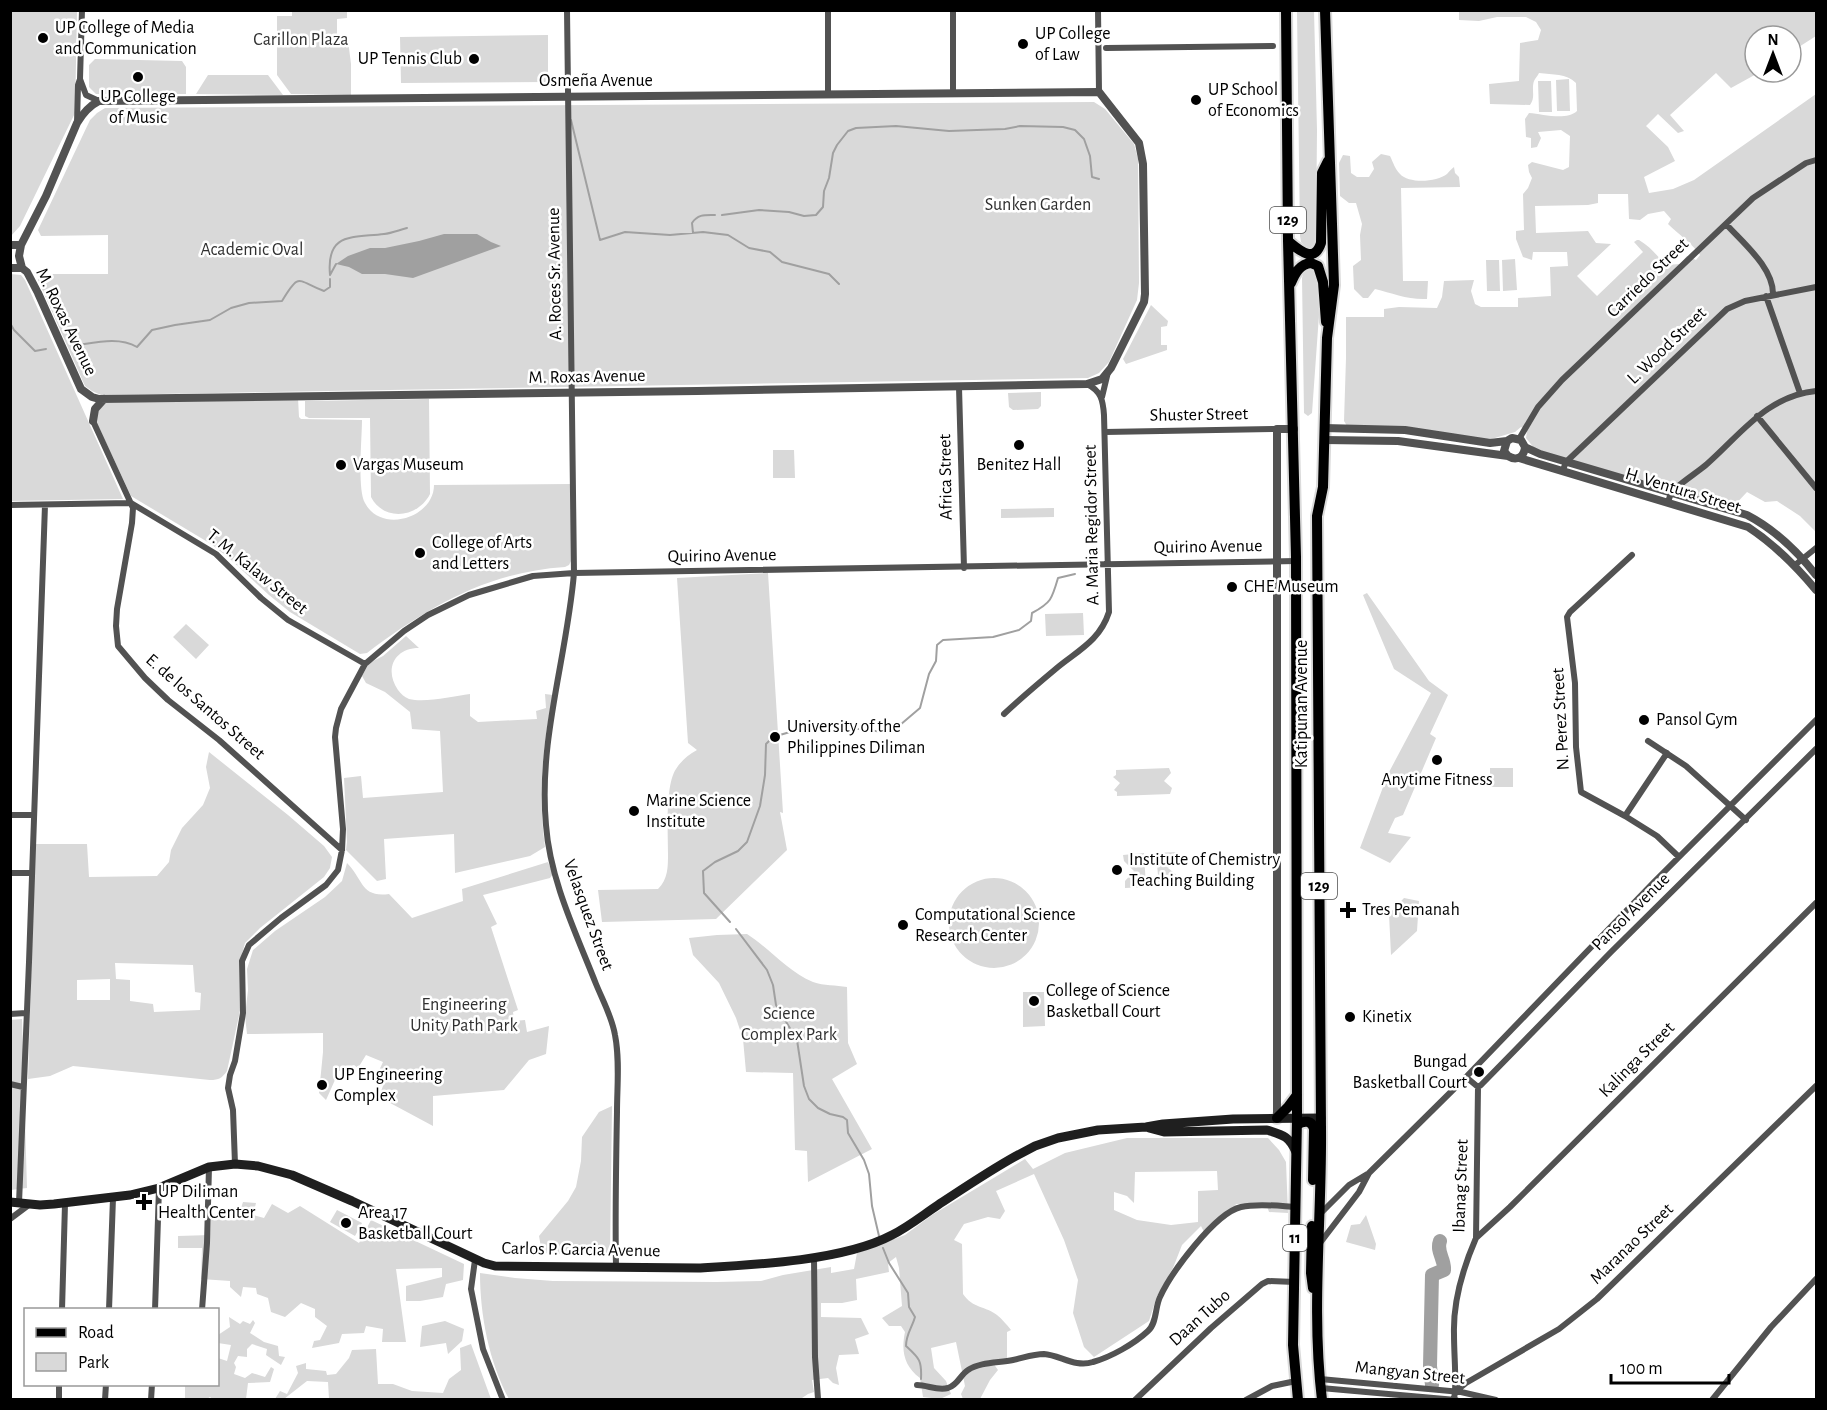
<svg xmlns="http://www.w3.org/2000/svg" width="1827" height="1410" font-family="'Alegreya Sans',sans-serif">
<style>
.green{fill:#d9d9d9;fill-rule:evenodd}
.water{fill:#a0a0a0}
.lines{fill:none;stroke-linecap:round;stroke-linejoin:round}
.stream{stroke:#a0a0a0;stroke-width:2}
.river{stroke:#a0a0a0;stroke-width:14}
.primary-casing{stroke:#dbdbdb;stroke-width:14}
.minor{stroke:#525252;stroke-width:6}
.tertiary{stroke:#525252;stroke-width:8}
.secondary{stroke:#1f1f1f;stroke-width:9}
.primary{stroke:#000;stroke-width:10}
.poi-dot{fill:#000;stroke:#fff;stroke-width:2}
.labels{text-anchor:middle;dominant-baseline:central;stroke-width:5;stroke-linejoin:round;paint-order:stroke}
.shield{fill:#fff;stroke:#4c4c4c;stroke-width:1.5}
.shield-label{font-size:16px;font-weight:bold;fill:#000}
.poi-label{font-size:18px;fill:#000;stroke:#fff;text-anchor:start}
.park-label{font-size:18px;fill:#303030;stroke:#fff}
.street-label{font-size:18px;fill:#000;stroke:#fff}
</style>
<rect width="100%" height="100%" fill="#fff"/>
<path class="green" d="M11 11H77L75 113 20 226 11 236Z
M292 11H347V18L337 19V40H348L351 64V95L291 94 277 75V16H292Z
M1297 11H1314L1317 130 1316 237 1315 243 1311 247H1306L1301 242 1300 236Z
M1459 11H1816V36L1791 52V36H1755V72H1760L1731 88 1716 73 1670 115 1684 131 1678 133 1658 114 1646 126 1668 147 1675 161 1644 177 1649 193 1673 189 1694 180 1816 94V540L1815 531 1800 516 1777 501 1765 502 1747 492 1732 508 1544 453 1534 448 1526 438 1527 431 1521 427 1515 432 1488 440 1347 426 1344 421 1346 358V317H1384V309L1399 307 1437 308 1442 297 1444 281 1474 280 1471 291 1475 304 1481 307H1518V298L1551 296 1550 267 1568 266 1567 252H1533L1532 260 1523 257 1516 239V231L1524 230 1523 194 1528 188 1532 178 1529 172 1528 165 1532 162 1563 170 1569 167 1570 136 1561 130 1538 132 1541 138 1537 147 1531 148V138L1526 137 1525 119 1529 113C1543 114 1566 121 1577 111L1576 83C1566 73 1553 75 1539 73 1538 76 1535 78 1534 81 1531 90 1536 97 1530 105L1490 104 1489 84 1519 81 1520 43 1538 40 1541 30 1536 22 1526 17H1497L1479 21 1459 20ZM1598 194H1628L1629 219 1640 220 1648 214 1664 211 1671 219 1668 224C1678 234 1693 244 1700 255L1696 260 1687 256 1680 264 1666 265C1657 256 1651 247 1639 240H1637L1634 242 1643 252 1597 296 1577 276 1611 244 1596 243 1588 231 1536 233 1535 206 1588 205 1598 203Z
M548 35V82L401 83 400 37Z
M95 59 182 61 186 67V94H96L89 87V65Z
M208 75H268L283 95 196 94Z
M1569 79 1570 111H1557L1556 80Z
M1538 81H1551L1552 112H1539Z
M1094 102 1105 109 1134 144 1138 159 1139 283 1137 300 1109 362 1099 373 1088 378 101 395 92 391 85 386 38 280V277L40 274H108V235L41 236 38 230 90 120 97 113 105 108Z
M1381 154 1390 156C1393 162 1395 169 1400 174 1409 184 1437 182 1447 174 1449 172 1451 169 1454 167L1455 173 1459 177 1460 187 1401 188 1403 281H1428L1427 299C1408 300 1392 293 1375 289L1368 298H1363L1354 289 1353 266 1361 260 1360 235 1362 224 1356 203H1349L1340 196 1339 163 1343 155 1350 156 1351 173 1357 177H1369L1374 169 1372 162Z
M1515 259 1517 290 1503 291 1502 260Z
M1486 260H1499L1500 291H1487Z
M1305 268 1314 269 1317 275 1319 315 1312 413 1308 416 1304 413 1302 278Z
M10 274 21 275 25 280 123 499 11 501Z
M1151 305 1168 321 1167 326 1161 327V345H1167V350L1126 364 1123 359Z
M1041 392V406L1038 409 1013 410 1009 407 1008 393Z
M298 398 299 417 301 419 362 420C362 439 357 489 365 503 381 534 434 518 434 485L571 484V561L569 565 565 567C487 572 428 607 367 653L360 654 290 612 269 595 229 558 211 544 131 496 94 417 102 401Z
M429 399 430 494C418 518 384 522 371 497L370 418H309L305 416V401Z
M773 450H794L795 478H773Z
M1054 508V517L1001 518V509Z
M768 573 783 813 780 812 787 850 716 919 602 922 598 890 658 889C668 879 668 867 668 854 668 834 665 785 676 769 681 761 688 755 697 750L688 743 677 578Z
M1367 593 1429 681 1448 695 1430 734 1436 738 1403 815 1395 818 1388 833 1411 837 1390 863 1360 848 1388 774 1431 693 1394 669 1363 595Z
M1083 613 1084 635 1046 636 1045 614Z
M186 624 209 645 196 659 173 637Z
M406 636 419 648C394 648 384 670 398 690 401 694 404 697 409 699 426 703 453 696 470 694V716L478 722 537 719 536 711 546 708 545 694 553 695C542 746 538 796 545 847L530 856 455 873 454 834 384 839 386 879 377 881 346 850 347 842 344 778 361 776 363 798 443 792 440 731 412 729 410 712 385 692 366 683 362 676 369 663 383 656Z
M209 752 288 815 324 846 332 857 330 868 324 877 260 928 245 943 239 965 240 1011 227 1071C222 1078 219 1080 210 1080L73 1066 50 1076 28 1079 35 844H87L89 877 157 876 169 862 171 850 182 828 203 805 210 788 206 767ZM115 963 193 965 195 992 201 993 200 1010 154 1012 153 1004 130 1001V980L116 979ZM110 979V1000H77V980Z
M1169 768 1171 773 1164 781 1172 788 1170 794 1117 796V792L1114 790 1120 783 1113 777 1116 775V770Z
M1490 768H1513V787H1490Z
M1177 852V857L1168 868 1179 877V885L1159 886 1156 853Z
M1144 853 1146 887 1125 888V881L1134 871 1124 861 1123 855Z
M548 862 553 874 550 878 483 895 497 924 491 927 518 1010 513 1012 514 1021 525 1020 527 1032 549 1026 546 1054 529 1060 504 1090 433 1096V1126L379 1097 384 1083 376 1077 383 1062 366 1055 358 1068 354 1065 339 1071 326 1100 319 1093 323 1052V1033L247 1034 245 1016 248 990 247 969 253 950 275 931 325 897 342 881 347 863C363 879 361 898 389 894L412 918 463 901 462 889Z
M949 923a45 45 0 1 1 90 0a45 45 0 1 1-90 0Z
M1404 898 1419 901 1417 931 1391 955 1389 914Z
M747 934C769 948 788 972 813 982 824 986 836 985 847 987L848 1043 857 1064 832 1079 872 1149 808 1182 807 1151 795 1150 793 1073 746 1072 743 1039 736 1018 719 983 693 955 689 938 717 935Z
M1023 992H1044L1045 1026 1023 1027Z
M22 1019 27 1188 11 1190 10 1020Z
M612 1106 610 1255 542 1253 539 1236 568 1201 576 1187 581 1161 582 1137 599 1112Z
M1127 1138H1268L1279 1150 1286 1162 1288 1213 1269 1212 1266 1203 1236 1204 1226 1218 1204 1232 1201 1226 1182 1245 1173 1268 1157 1296 1149 1321 1094 1357 1084 1347 1073 1313 1078 1280 1064 1240 1034 1174 996 1191 1005 1211 1000 1219 988 1217 964 1224 954 1240 962 1244 963 1294C973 1309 986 1306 997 1315 1002 1319 1007 1325 1011 1330L1007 1332V1359L991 1360 998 1370 990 1380 980 1399H963L961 1394 965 1386 956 1342 931 1348 934 1368 946 1381 951 1394 940 1399 923 1397 920 1378C904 1366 901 1351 905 1332L901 1326H889L882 1318 902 1306 899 1268 896 1257 888 1263 889 1272 856 1279 857 1300 842 1303H821V1317L861 1318 869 1334 855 1339 859 1354 839 1355 836 1368 839 1385 833 1383 828 1378 812 1380 814 1392 808 1394 799 1400 509 1399C489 1362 480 1315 480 1273L515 1278 553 1281 717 1282 761 1281 783 1275 831 1267V1273L854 1269 857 1253 905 1235 932 1215 1025 1159 1033 1169 1065 1153ZM1217 1171 1218 1190 1198 1191V1222L1171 1225 1137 1220 1114 1210V1192L1127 1196 1134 1203 1135 1172Z
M243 1202 256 1203 253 1215 264 1218 272 1204 288 1213 300 1206 359 1243 371 1220 464 1264 463 1280 446 1284 443 1297 420 1301H406V1286L442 1277V1268L396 1269 406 1342H382L383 1329 366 1326 364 1333 342 1334 339 1343 312 1348 314 1341 320 1340 327 1326 315 1317V1309L301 1303 285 1317 271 1312 268 1298 257 1294 256 1288 243 1287 241 1297 230 1287V1281L201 1279 202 1248H178V1236L210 1235 211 1216 239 1214Z
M337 1210 362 1223 355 1236 330 1222Z
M1366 1215 1376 1244 1375 1250 1346 1242 1351 1225 1360 1224Z
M229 1317 240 1324 243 1321 250 1324 253 1320 255 1323 250 1333 264 1342 278 1346 279 1356 285 1357 281 1365 266 1355 267 1349 252 1344 247 1349V1357L238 1356 234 1363 236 1367 234 1374 245 1378 252 1373 265 1377 271 1367 274 1369 270 1382 248 1383 246 1399 213 1400 210 1397 207 1399H185V1386H171V1385L218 1384V1358L227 1361 231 1345 218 1343V1335L230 1327Z
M445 1321 464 1329 462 1341 448 1354 446 1343 420 1347 422 1326Z
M471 1344 491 1399H329L328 1382 307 1381 284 1399H275L280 1391 287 1394 298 1373 296 1366 306 1363V1369L326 1371 327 1375 336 1374 349 1358 352 1350 376 1349 378 1384H393L412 1391 443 1393 449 1379 461 1370 460 1348Z"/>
<path class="water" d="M444 234H477L491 242 501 246 413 278 385 274H362L349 267 336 264 348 256 370 248H385L419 241Z"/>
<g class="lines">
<path class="stream" d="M571 120 600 240 625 232 670 235 703 232 728 235 749 248 770 252 782 262 829 274 839 284
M722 215 759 210 789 212 804 216 816 215 823 207 824 191 829 178 833 153 837 145 848 131 856 128 896 126 949 131 1005 129 1020 126 1063 127 1075 130 1084 139 1090 156 1092 177 1099 179
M693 233 692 223C698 214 705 215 715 215
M330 275C326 232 352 238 384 234 392 233 399 230 407 228
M330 275 336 264
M10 323 14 330 35 351 46 349
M78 345C98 342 120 337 137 347L152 330 175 325 210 320 231 308 249 303 282 301C300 271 297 281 324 291L330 287V279
M730 922 704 893 703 871 715 862 738 851 747 842 760 806 765 775 766 744 773 737 790 732 816 731 842 727 884 732 900 725 920 708 929 674 936 661 937 645 943 640 993 637 1019 630 1031 621 1032 613C1051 603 1052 599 1058 578L1075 574
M736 929 767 970 773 985 776 1005 797 1040 804 1086 809 1099 818 1108 830 1114 843 1117 847 1120 848 1133 864 1160 869 1174 872 1206 879 1236
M883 1248 889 1263 908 1293 909 1307 915 1317C912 1328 906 1334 906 1346 919 1358 922 1360 921 1379"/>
<path class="river" d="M1432 1385 1430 1366 1432 1275 1444 1270C1445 1259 1436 1252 1440 1241"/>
<defs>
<path id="primary" d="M1286 10 1288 241 1296 557 1297 1118 1293 1345 1298 1400
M1288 241C1299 250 1314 264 1321 243L1322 173 1328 161
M1291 283C1295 273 1300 264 1311 263L1318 266 1323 282 1326 322
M1277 1118 1288 1107 1297 1095
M1297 1125C1304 1120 1312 1120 1314 1129L1313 1180
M1312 1226 1311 1273 1313 1288
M1322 1400C1311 1310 1322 1218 1321 1128 1319 924 1317 720 1317 516L1323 487 1327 338 1334 285 1325 10"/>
</defs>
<use href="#primary" class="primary-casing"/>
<path class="minor" d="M567 10 574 573C567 657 538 740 546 825 550 880 576 933 596 984 603 1001 612 1017 615 1035 620 1060 617 1087 617 1112 616 1164 615 1215 616 1266
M828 10V94
M953 10V93
M1098 10 1099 92
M1106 48 1273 46
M80 79 86 95 99 101
M77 123 78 85 80 79 82 10
M1726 224C1743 243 1774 268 1773 295
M1766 296 1800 393
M959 387 964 568
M1102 397 1108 372
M1757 416 1816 488
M93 421 133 508 132 523 117 609 116 626 118 646 145 678 168 700 219 740 342 850
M1105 432 1277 429
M1519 439 1538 407 1562 380 1753 198 1806 163 1816 160
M1563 470 1566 462 1727 309 1745 301 1816 287
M1668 502C1669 499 1670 496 1671 493 1677 485 1698 472 1707 464 1742 433 1767 396 1816 391
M131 503 216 554 261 598 288 620 365 664
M10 505 131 503
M1632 555 1570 612 1567 617 1575 683 1576 747 1581 792 1625 816 1657 836 1679 857
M1795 565 1816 548
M1004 714C1021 698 1040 682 1058 667 1079 650 1100 640 1109 612L1104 415C1103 400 1101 391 1087 384
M1648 741 1686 766 1746 820
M10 815H33
M1625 816 1667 753
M10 873H31
M10 1014 26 1013
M1466 1077 1478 1087 1481 1085 1611 952 1816 749
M10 1084 23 1087
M235 1164 233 1110 228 1088 230 1075 235 1061 243 1013 242 961 249 945 281 918 326 885 338 870 342 850 343 829 335 737 336 728 341 709 365 664 404 631 428 615 469 595 533 576 574 573 1296 561
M19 1203 29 962 45 505
M1320 1214 1349 1185 1369 1173
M10 1219 30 1204
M1476 1238 1510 1207 1816 903
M1320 1243 1359 1192 1369 1173 1466 1077 1654 882 1816 720
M814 1257 815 1357 818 1399
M475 1260 471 1289 483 1349 503 1400
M62 1310 65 1204
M109 1310 113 1198
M155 1310 159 1188
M202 1310 207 1243 209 1167
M1320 1379 1461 1392 1496 1400
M917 1385C928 1385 937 1391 948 1388 958 1385 960 1375 968 1370 980 1362 999 1363 1013 1360 1023 1358 1033 1354 1044 1354 1060 1355 1075 1368 1093 1362 1111 1357 1134 1344 1148 1331 1157 1323 1155 1307 1160 1297 1171 1273 1215 1213 1241 1207 1258 1203 1279 1206 1296 1207
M1321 1388 1456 1400
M1455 1392C1456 1373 1454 1354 1454 1334 1453 1301 1463 1268 1476 1238L1478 1087
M1454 1399 1455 1392 1466 1383 1559 1329 1597 1299 1816 1086
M59 1400V1384
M105 1400 106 1384
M151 1400 152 1384
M1135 1400 1211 1328 1262 1284 1268 1281 1295 1282
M1246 1400 1272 1386 1296 1381
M1712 1400 1771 1327 1816 1279"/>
<path class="tertiary" d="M1099 92 1139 143 1143 164 1145 294 1144 302 1111 368 1102 379 1087 384 697 391 99 399 92 397 81 389 38 293 27 272 22 268 19 256 21 245 46 196 77 123C83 113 89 106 99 101Z
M10 245H21
M10 268H22
M93 421 95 409 104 399
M1324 428 1405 430 1490 443 1507 441
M1324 440 1398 441 1508 456C1516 461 1524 458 1525 447L1521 440 1512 438 1507 441 1504 451 1508 456
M1525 447 1540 454 1747 515C1774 529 1797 551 1816 575
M1519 458 1748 527C1774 544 1796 566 1816 590
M1277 1118V429H1294"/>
<path class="secondary" d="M1149 1128 1164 1132 1267 1130C1283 1135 1289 1136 1296 1152
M10 1202 40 1205 54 1204 130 1195 159 1188 209 1167 235 1164 258 1166 292 1175 352 1201 484 1263 495 1266 698 1268C753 1265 843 1261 892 1235 908 1227 923 1215 938 1205 964 1188 989 1171 1016 1156L1035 1146 1058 1138 1098 1130 1146 1127 1163 1124 1233 1119 1321 1118"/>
<use href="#primary" class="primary"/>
</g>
<g class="poi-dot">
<circle cx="43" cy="38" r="6"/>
<circle cx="1023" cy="44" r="6"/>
<circle cx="474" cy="59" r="6"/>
<circle cx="138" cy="77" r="6"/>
<circle cx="1196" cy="100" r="6"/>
<circle cx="1019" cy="445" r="6"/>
<circle cx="341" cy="465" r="6"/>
<circle cx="420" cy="553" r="6"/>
<circle cx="1232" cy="587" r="6"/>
<circle cx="1644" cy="720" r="6"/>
<circle cx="775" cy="737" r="6"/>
<circle cx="1437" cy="760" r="6"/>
<circle cx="634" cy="811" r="6"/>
<circle cx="1117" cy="870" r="6"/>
<path d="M1345 901h6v6h6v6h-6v6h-6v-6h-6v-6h6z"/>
<circle cx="903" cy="925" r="6"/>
<circle cx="1034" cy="1001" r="6"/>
<circle cx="1350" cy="1017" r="6"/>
<circle cx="1479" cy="1072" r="6"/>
<circle cx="322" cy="1085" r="6"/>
<path d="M141 1193h6v6h6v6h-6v6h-6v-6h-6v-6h6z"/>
<circle cx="346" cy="1223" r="6"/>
</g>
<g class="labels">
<g class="shield">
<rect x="1270" y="207" width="36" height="26" rx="4.5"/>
<rect x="1301" y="873" width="36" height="26" rx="4.5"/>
<rect x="1283" y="1225" width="24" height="26" rx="4.5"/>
</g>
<g class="shield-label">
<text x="1288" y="220">129</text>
<text x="1319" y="886">129</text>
<text x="1295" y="1238">11</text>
</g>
<g class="poi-label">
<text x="55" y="28">UP College of Media<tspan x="55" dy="21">and Communication</tspan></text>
<text x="1035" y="34">UP College<tspan x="1035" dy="21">of Law</tspan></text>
<text x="462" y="59" text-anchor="end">UP Tennis Club</text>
<text x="1208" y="90">UP School<tspan x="1208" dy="21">of Economics</tspan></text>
<text x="138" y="97" text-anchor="middle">UP College<tspan x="138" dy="21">of Music</tspan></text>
<text x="353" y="465">Vargas Museum</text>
<text x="1019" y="465" text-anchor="middle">Benitez Hall</text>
<text x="432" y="543">College of Arts<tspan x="432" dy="21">and Letters</tspan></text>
<text x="1244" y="587">CHE Museum</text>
<text x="1656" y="720">Pansol Gym</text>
<text x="787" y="727">University of the<tspan x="787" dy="21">Philippines Diliman</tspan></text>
<text x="1437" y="780" text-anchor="middle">Anytime Fitness</text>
<text x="646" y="801">Marine Science<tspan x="646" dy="21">Institute</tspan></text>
<text x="1129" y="860">Institute of Chemistry<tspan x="1129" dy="21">Teaching Building</tspan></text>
<text x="1362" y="910">Tres Pemanah</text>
<text x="915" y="915">Computational Science<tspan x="915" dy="21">Research Center</tspan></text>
<text x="1046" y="991">College of Science<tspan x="1046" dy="21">Basketball Court</tspan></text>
<text x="1362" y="1017">Kinetix</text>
<text x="1467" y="1062" text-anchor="end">Bungad<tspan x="1467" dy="21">Basketball Court</tspan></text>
<text x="334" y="1075">UP Engineering<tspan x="334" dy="21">Complex</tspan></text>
<text x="158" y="1192">UP Diliman<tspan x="158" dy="21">Health Center</tspan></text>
<text x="358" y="1213">Area 17<tspan x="358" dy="21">Basketball Court</tspan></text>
</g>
<g class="park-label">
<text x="301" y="40">Carillon Plaza</text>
<text x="1038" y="205">Sunken Garden</text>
<text x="252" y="250">Academic Oval</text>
<text x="464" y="1005">Engineering<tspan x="464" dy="21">Unity Path Park</tspan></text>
<text x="789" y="1014">Science<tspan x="789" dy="21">Complex Park</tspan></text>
</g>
<g class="street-label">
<text x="596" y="81">Osmeña Avenue</text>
<text transform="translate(555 274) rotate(-91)">A. Roces Sr. Avenue</text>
<text transform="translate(1648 278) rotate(-44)">Carriedo Street</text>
<text transform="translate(66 322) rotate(64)">M. Roxas Avenue</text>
<text transform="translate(1667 346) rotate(-44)">L. Wood Street</text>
<text transform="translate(587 377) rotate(-1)">M. Roxas Avenue</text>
<text transform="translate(1199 415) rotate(-1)">Shuster Street</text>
<text transform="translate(946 477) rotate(-91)">Africa Street</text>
<text transform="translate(1683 491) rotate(17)">H. Ventura Street</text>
<text transform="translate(1092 525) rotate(-91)">A. Maria Regidor Street</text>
<text transform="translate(1208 547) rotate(-1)">Quirino Avenue</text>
<text transform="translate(722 556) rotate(-1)">Quirino Avenue</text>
<text transform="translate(257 572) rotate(39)">T. M. Kalaw Street</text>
<text transform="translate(1302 704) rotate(-90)">Katipunan Avenue</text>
<text transform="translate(205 707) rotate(41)">E. de los Santos Street</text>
<text transform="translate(1561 719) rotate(-93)">N. Perez Street</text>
<text transform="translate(1631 912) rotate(-45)">Pansol Avenue</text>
<text transform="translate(588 915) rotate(70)">Velasquez Street</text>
<text transform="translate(1637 1060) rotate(-45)">Kalinga Street</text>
<text transform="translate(1461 1186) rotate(-88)">Ibanag Street</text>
<text transform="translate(1632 1244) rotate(-44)">Maranao Street</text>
<text transform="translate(581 1250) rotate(1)">Carlos P. Garcia Avenue</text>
<text transform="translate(1200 1318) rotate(-42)">Daan Tubo</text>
<text transform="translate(1410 1373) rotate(6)">Mangyan Street</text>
</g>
</g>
<rect width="1827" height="1410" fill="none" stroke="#000000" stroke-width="24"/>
<rect x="24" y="1308" width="195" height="78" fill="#ffffff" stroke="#999999" stroke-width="1.5"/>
<rect x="36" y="1328" width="30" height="9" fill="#000000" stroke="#999999" stroke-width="1.5"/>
<text x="78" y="1338" font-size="18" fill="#000000">Road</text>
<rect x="36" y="1353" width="30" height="18" fill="#d9d9d9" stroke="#999999" stroke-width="1.5"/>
<text x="78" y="1368" font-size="18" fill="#000000">Park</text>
<g transform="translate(1773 54)"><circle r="28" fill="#ffffff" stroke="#999999" stroke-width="1.5"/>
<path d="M0-4.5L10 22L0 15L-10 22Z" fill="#000000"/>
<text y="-9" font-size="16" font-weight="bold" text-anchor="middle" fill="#000000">N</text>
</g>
<path d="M1611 1374v9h118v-9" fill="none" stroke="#000000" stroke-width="3"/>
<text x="1620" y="1374" font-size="18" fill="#000000" stroke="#ffffff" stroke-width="4.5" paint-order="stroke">100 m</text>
</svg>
